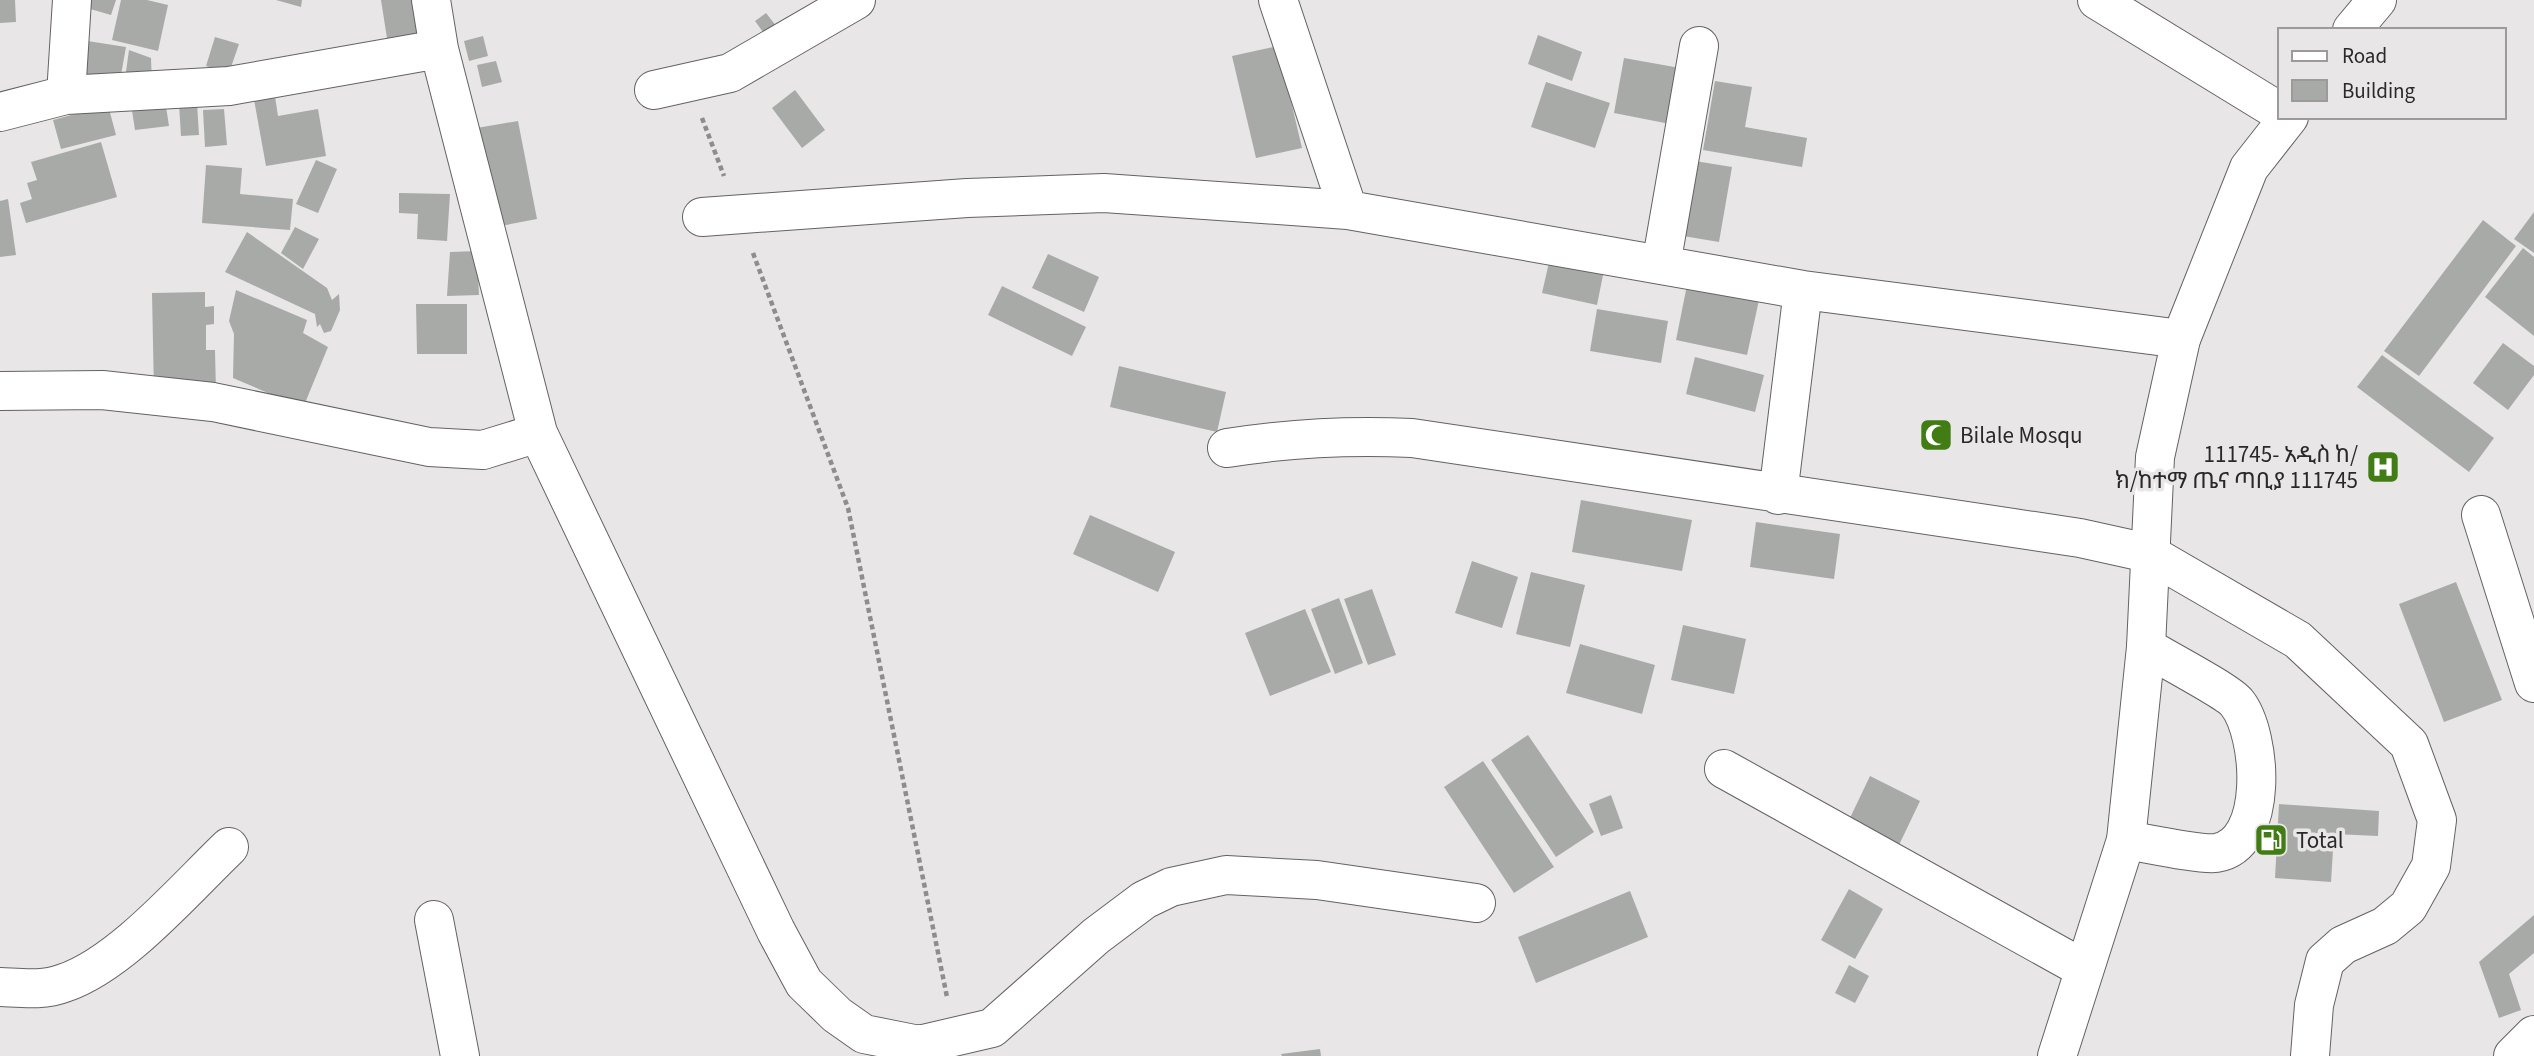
<svg xmlns="http://www.w3.org/2000/svg" width="2534" height="1056" font-family="'Source Sans 3','Noto Sans Ethiopic',sans-serif">
<style>
.building{fill:#a8aaa8}
.lines{fill:none;stroke-linecap:round;stroke-linejoin:round}
.minor-casing{stroke:#646263;stroke-width:40}
.major-casing{stroke:#646263;stroke-width:40}
.path{stroke:#8e8c8d;stroke-width:4.5;stroke-dasharray:5 3.5;stroke-linecap:butt}
.minor{stroke:#fff;stroke-width:38}
.major{stroke:#fff;stroke-width:38}
.labels{text-anchor:middle;dominant-baseline:central;stroke-width:7;stroke-linejoin:round;paint-order:stroke}
.poi-label{font-size:23px;fill:#2a2929;stroke:#e9e6e8;text-anchor:start}
</style>
<rect width="100%" height="100%" fill="#e9e6e8"/>
<path class="building" d="M0 0H15L16 22 0 23Z
M82 0H116L111 15 80 6Z
M121 0H147L168 5 158 51 112 40Z
M276 0H302L301 7Z
M381 0H419L426 45 389 51Z
M766 13 777 27 765 35 755 21Z
M1538 35 1582 52 1572 81 1528 64Z
M483 36 488 56 469 61 464 41Z
M215 37 239 44 229 73 206 66Z
M81 40 126 47 119 86 75 79Z
M1278 46 1302 148 1256 158 1232 56Z
M129 50 151 58 152 84 124 86Z
M1624 58 1680 68 1670 124 1614 113Z
M496 61 502 82 482 87 477 65Z
M1715 81 1752 87 1745 127 1807 138 1802 167 1703 150Z
M1546 82 1610 103 1595 148 1531 127Z
M274 90 278 116 318 109 326 156 266 166 253 94Z
M795 90 825 130 802 148 772 108Z
M165 100 169 126 135 130 131 104Z
M197 103 199 135 181 136 179 104Z
M108 105 116 135 61 149 53 120Z
M224 109 227 145 205 147 203 110Z
M518 121 537 219 490 228 471 129Z
M101 142 117 197 26 223 20 203 32 199 27 183 37 180 31 162Z
M316 160 337 169 318 213 296 204Z
M1695 161 1732 167 1719 242 1683 236Z
M206 165 242 168 240 194 293 199 290 230 202 223Z
M399 193 450 194 447 241 417 239 418 214 399 213Z
M8 199 16 255 0 257V201Z
M2534 212V253L2514 239Z
M2483 220 2516 246 2419 376 2384 351Z
M295 227 319 239 303 269 281 253Z
M247 232 327 288 332 300 339 294 340 310 331 331 324 333 320 324 317 327 315 314 225 272Z
M2523 248 2534 257V336L2485 297Z
M477 251 479 295 447 296 450 252Z
M1048 254 1099 277 1084 312 1032 288Z
M1550 258 1604 270 1597 305 1542 293Z
M1687 285 1759 300 1747 355 1676 340Z
M1002 286 1086 327 1072 356 988 315Z
M236 290 307 320 303 333 328 347 303 408 233 378 234 334 229 321Z
M205 292V307L214 306V324L206 325V350H215L216 392 154 393 152 293Z
M416 304H467V354H417Z
M1597 309 1668 321 1661 363 1590 351Z
M2503 343 2534 366V375L2508 410 2473 383Z
M2382 355 2494 438 2469 472 2357 387Z
M1695 357 1764 375 1755 412 1686 394Z
M1119 366 1226 392 1217 432 1110 407Z
M1581 500 1692 520 1682 571 1572 552Z
M1090 515 1175 552 1158 592 1073 554Z
M1756 522 1840 534 1834 579 1750 567Z
M1472 561 1518 577 1502 628 1455 613Z
M1531 572 1585 585 1570 647 1516 634Z
M2456 582 2502 700 2444 722 2399 604Z
M1372 589 1396 655 1368 665 1344 599Z
M1339 598 1363 663 1335 674 1311 609Z
M1305 609 1331 672 1270 696 1245 633Z
M1683 625 1746 639 1734 694 1671 680Z
M1580 644 1655 665 1642 714 1566 693Z
M1528 735 1594 832 1556 857 1491 760Z
M1483 761 1554 867 1514 893 1444 787Z
M1870 776 1920 801 1899 845 1849 820Z
M1611 795 1623 828 1601 836 1589 804Z
M2279 804 2379 811 2378 836 2334 834 2331 882 2275 878Z
M1849 889 1883 909 1855 959 1821 940Z
M1630 891 1648 937 1536 983 1518 937Z
M2534 915V953L2509 974 2521 1010 2499 1018 2479 962Z
M1849 965 1869 976 1855 1003 1835 993Z
M1320 1049 1321 1056H1282L1281 1054Z"/>
<g class="lines">
<defs>
<path id="minor" d="M431 0 439 49 538 433 776 931 804 983 837 1015 864 1034 919 1045 992 1028 1096 936 1144 900 1171 887 1226 875 1317 880 1476 903
M1278 0 1348 210
M2097 0 2280 112
M654 90 730 73 856 0
M66 95 72 0
M0 112 66 95 229 86 439 49
M702 217 967 198 1104 193 1348 210 1803 290 2181 339
M1661 265 1699 46
M0 391 102 390 213 402 429 447 483 450 538 433
M1227 448C1290 438 1349 435 1412 438L2080 538 2148 553 2298 640 2409 744 2437 820 2431 866 2408 907 2385 926 2343 945 2325 961 2314 1005 2310 1056
M1778 495 1803 290
M2481 515 2534 683
M1724 769 2084 969
M2126 840C2145 843 2200 855 2216 853 2270 845 2262 734 2237 703 2229 692 2162 657 2146 647
M434 920 460 1056
M0 987C22 988 43 991 64 983 121 964 185 889 229 847
M2513 1056 2534 1035"/>
<path id="major" d="M2352 30 2377 0
M2057 1056 2126 840 2146 647 2155 457 2181 339 2249 168 2289 117"/>
</defs>
<use href="#minor" class="minor-casing"/>
<use href="#major" class="major-casing"/>
<path class="path" d="M702 118 724 176
M753 253 848 508 947 997"/>
<use href="#minor" class="minor"/>
<use href="#major" class="major"/>
</g>
<defs>
<symbol id="mosque-square" viewBox="-11 -11 22 22"><rect x="-9" y="-9" width="18" height="18" rx="4" fill="#417c15" stroke="#e9e6e8"/><path d="M3.5-4.9A6 6 0 1 0 3.5 4.9A5 5 0 1 1 3.5-4.9Z" fill="#fff"/></symbol>
<symbol id="hospital-square" viewBox="-11 -11 22 22"><rect x="-9" y="-9" width="18" height="18" rx="4" fill="#417c15" stroke="#e9e6e8"/><path d="M-5-5h3v3.5h4V-5h3V5h-3V1.5h-4V5h-3Z" fill="#fff"/></symbol>
<symbol id="fuel-square" viewBox="-11 -11 22 22"><rect x="-9" y="-9" width="18" height="18" rx="4" fill="#417c15" stroke="#e9e6e8"/><path d="M-5.5-6h7V0h2V4h1.3V-2.5L3-4.5l.8-.8L6-3V5H2.5V1h-1V6h-7ZM-4.2-4.7v3.2H.2V-4.7Z" fill="#fff"/></symbol>
</defs>
<g fill-rule="evenodd">
<use href="#mosque-square" x="1917" y="416" width="38" height="38"/>
<use href="#hospital-square" x="2364" y="448" width="38" height="38"/>
<use href="#fuel-square" x="2252" y="821" width="38" height="38"/>
</g>
<g class="labels">
<g class="poi-label">
<text x="1960" y="435">Bilale Mosqu</text>
<text x="2358" y="454" text-anchor="end">111745- አዲስ ከ/<tspan x="2358" dy="26">ክ/ከተማ ጤና ጣቢያ 111745</tspan></text>
<text x="2296" y="840">Total</text>
</g>
</g>
<rect x="2278" y="28" width="228" height="91" fill="#e9e6e8" stroke="#9d9a9c" stroke-width="2"/>
<rect x="2292" y="51" width="35" height="10" fill="#ffffff" stroke="#9d9a9c" stroke-width="2"/>
<text x="2342" y="63" font-size="21" fill="#2a2929">Road</text>
<rect x="2292" y="80" width="35" height="21" fill="#a8aaa8" stroke="#9d9a9c" stroke-width="2"/>
<text x="2342" y="98" font-size="21" fill="#2a2929">Building</text>
</svg>
